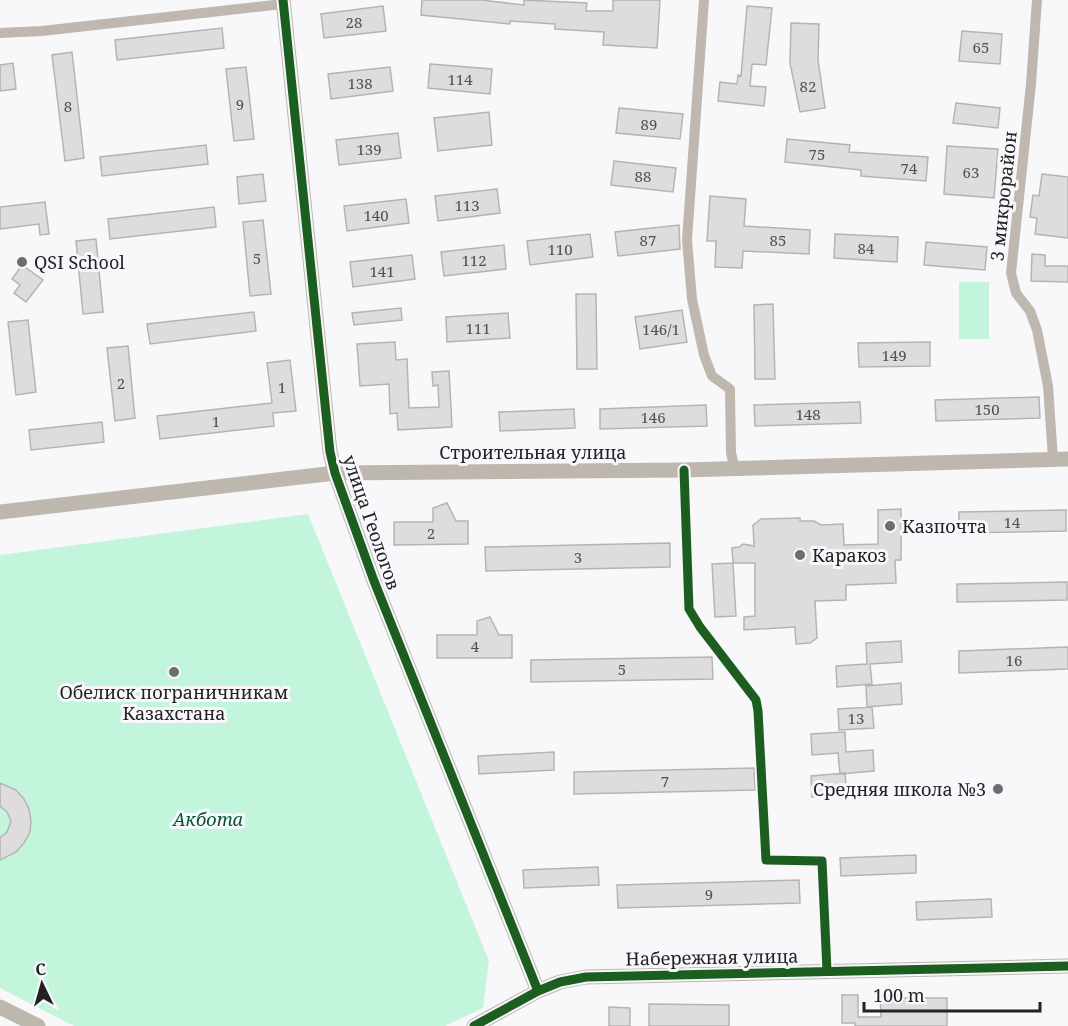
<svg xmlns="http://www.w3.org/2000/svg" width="1068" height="1026" font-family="'Noto Serif',serif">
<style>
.green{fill:#c2f5db}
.building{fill:#dedcdd;stroke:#b5b4b5;stroke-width:1.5}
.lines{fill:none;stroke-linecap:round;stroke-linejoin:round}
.street{stroke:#c0b7ae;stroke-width:10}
.secondary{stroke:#beb7ae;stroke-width:15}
.cycleway-casing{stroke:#f7f7fc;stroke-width:13}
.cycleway{stroke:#1b5e20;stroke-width:9}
.poi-dot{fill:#6d6d6f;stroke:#f7f7fc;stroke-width:2}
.labels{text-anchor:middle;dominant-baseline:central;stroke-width:6;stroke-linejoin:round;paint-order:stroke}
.number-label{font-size:15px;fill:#515052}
.street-label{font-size:18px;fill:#222223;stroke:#f7f7fc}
.poi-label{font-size:18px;fill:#222223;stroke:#f7f7fc;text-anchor:start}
.park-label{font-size:18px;font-style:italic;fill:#025635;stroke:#f7f7fc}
</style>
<rect width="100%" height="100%" fill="#f8f8fb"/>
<path class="green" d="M959 282H989V339H959Z
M308 514 489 961 483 1008 445 1026H74L0 988V555Z"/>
<path class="building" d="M422 0H481L524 5V0L587 3 586 11H613V0H660L657 48 603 45 604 32 555 29V24L510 21V24L421 15Z
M383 6 386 31 324 38 321 14Z
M747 6 772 8 766 65 752 64 750 86 766 87 764 106 718 101 720 82 737 84 738 75 741 76Z
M791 23 819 24 818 60 825 108 800 112 790 63Z
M222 28 224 48 117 60 115 40Z
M962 31 1002 34 1000 64 959 61Z
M72 52 84 158 65 161 52 55Z
M13 63 16 89 0 91V65Z
M430 64 492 69 490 94 428 88Z
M246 67 254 139 234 141 226 69Z
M390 67 393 91 331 99 328 74Z
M956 103 1000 108 998 128 953 123Z
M619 108 683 114 680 139 616 133Z
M489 112 492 145 438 151 434 118Z
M398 133 401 158 339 165 336 140Z
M787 139 850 145 849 152 928 157 926 181 861 176V170L785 162Z
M206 145 208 164 102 176 100 157Z
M947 146 998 149 994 198 944 194Z
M614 161 676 168 673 192 611 185Z
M263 174 266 201 239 204 237 177Z
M1042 174 1068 177V238L1035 234 1037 218 1030 217 1033 195 1039 196Z
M497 189 500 213 438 221 435 196Z
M710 196 746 199 744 226 810 230 809 254 743 251 742 268 715 267 716 241H707Z
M406 199 409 223 347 231 344 206Z
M45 202 49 234 40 235 39 224 0 229V207Z
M214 207 216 227 110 239 108 219Z
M263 220 271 294 250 296 243 222Z
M679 225 680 249 618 256 615 232Z
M590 234 593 257 530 265 527 241Z
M835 234 898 237 897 262 834 258Z
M96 239 103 312 83 314 76 241Z
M926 242 987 247 985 270 924 265Z
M504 245 506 269 444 276 441 252Z
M1032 254 1045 255V266H1068V282L1031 281Z
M412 255 415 279 353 287 350 262Z
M22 265 43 280 26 302 14 293 20 285 12 279Z
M576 294H596L597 369H577Z
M773 304 775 379H755L754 305Z
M401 308 402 320 354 325 352 313Z
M682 310 687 342 640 349 635 317Z
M254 312 256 331 150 344 147 324Z
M508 313 510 338 447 342 446 317Z
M28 320 36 392 16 395 8 322Z
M395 342 396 360 407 359 409 408 439 407 438 385 433 386 432 372 449 371 452 427 398 430 397 413 390 414 389 384 360 386 357 344Z
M930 342V366L859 367 858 343Z
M128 346 135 418 115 421 107 348Z
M290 360 296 411 273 413 274 426 160 439 157 416 272 403 267 363Z
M1039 397 1040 418 936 421 935 400Z
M860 402 861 423 755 426 754 405Z
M706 405 707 426 600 429V409Z
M574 409 575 428 500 431 499 412Z
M102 422 104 442 31 450 29 430Z
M447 503 456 521H468V544L394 545V522H433V508Z
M901 509V560H895L896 583 846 585V600L815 601 817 638 810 643 796 644 795 627 744 630V617L755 616V563H733L732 548 739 547 743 544 754 546 753 525 761 519 800 518V521H814L821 525 843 524 844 545 878 544V510Z
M1066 510V531L959 533V512Z
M670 543V567L486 571 485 547Z
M733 563 736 616 715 617 712 564Z
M1067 582V600L957 602V584Z
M490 617 499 635H512V658H437V635H477V621Z
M901 641 902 662 870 664 872 684 837 687 836 666 867 664 866 643Z
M1068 647V669L959 673V651Z
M712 657 713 679 531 682V660Z
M901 683 902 704 867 707 866 686Z
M872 707 874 728 839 730 838 709Z
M845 732 846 752 873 750 874 771 840 774 838 753 812 755 811 734Z
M554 752V770L479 774 478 756Z
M754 768 755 790 574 794V772Z
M845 773 847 794 812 797 811 776Z
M0 783 16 790 24 799 29 809 31 821 30 832 24 843 16 852 0 860V838L7 832 11 821 7 812 0 806Z
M916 855V873L841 876 840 858Z
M598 867 599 885 524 888 523 870Z
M799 880 800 903 618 908 617 885Z
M991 899 992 917 917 920 916 902Z
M898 994V998H947V1026H855V1023H842V995H858V1017H881L880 995Z
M649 1004 729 1005V1026H649Z
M609 1007 630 1008V1026H609Z"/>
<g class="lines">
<path class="street" d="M704 0 687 240 692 299 704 355 712 376 730 389 731 453 735 469
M1037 0 1031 84 1011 273 1016 293 1030 311 1037 330 1048 386 1053 459
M0 33 42 31 283 4
M684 470 689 609 700 627 756 700 758 711 766 860 822 861 827 971"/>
<path class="secondary" d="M283 0 330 452 335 473 374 581 538 991
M0 512 335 473 684 470 1068 459
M0 1007 38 1026
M474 1026 538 991 560 982 586 977 1068 966"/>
<defs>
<path id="cycleway" d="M283 0 330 452 335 473 374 581 538 991
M684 470 689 609 700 627 756 700 758 711 766 860 822 861 827 971
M474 1026 538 991 560 982 586 977 1068 966"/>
</defs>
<use href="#cycleway" class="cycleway-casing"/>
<use href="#cycleway" class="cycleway"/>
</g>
<g class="poi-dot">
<circle cx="22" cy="262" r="6"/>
<circle cx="890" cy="526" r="6"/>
<circle cx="800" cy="555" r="6"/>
<circle cx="174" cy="672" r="6"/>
<circle cx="998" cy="789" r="6"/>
</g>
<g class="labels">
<g class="number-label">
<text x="354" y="22">28</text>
<text x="981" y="47">65</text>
<text x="460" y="79">114</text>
<text x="360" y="83">138</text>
<text x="808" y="86">82</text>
<text x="240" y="104">9</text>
<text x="68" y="106">8</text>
<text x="649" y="124">89</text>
<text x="369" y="149">139</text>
<text x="817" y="154">75</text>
<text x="909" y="168">74</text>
<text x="971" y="172">63</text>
<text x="643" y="176">88</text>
<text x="467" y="205">113</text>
<text x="376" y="215">140</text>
<text x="648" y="240">87</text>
<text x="778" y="240">85</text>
<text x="866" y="248">84</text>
<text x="560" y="249">110</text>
<text x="257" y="258">5</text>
<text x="474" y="260">112</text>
<text x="382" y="271">141</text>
<text x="478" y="328">111</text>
<text x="661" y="329">146/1</text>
<text x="894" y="355">149</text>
<text x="121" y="383">2</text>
<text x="282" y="387">1</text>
<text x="987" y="409">150</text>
<text x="808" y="414">148</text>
<text x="653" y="417">146</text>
<text x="216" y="421">1</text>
<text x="1012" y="522">14</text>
<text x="431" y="533">2</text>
<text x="578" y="557">3</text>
<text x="475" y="646">4</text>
<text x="1014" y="660">16</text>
<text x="622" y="669">5</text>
<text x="856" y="718">13</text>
<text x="665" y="781">7</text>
<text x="709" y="894">9</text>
</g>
<g class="street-label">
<text transform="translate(1003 196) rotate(-84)">3 микрорайон</text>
<text x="533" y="452">Строительная улица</text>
<text transform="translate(372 522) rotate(71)">улица Геологов</text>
<text transform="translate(712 957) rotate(-1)">Набережная улица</text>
</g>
<g class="poi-label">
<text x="34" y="262">QSI School</text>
<text x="902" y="526">Казпочта</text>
<text x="812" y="555">Каракоз</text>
<text x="174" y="692" text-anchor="middle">Обелиск пограничникам<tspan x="174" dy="21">Казахстана</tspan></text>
<text x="986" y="789" text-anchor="end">Средняя школа №3</text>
</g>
<g class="park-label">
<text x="208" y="819">Акбота</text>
</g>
</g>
<g transform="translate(42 984) rotate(355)" stroke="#f7f7fc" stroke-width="4.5" paint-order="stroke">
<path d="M0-4.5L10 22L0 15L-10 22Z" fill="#222223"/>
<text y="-9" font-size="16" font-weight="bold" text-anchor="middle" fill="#222223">С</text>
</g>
<path d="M864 1002v9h176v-9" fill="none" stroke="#222223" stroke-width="3"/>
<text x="873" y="1002" font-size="18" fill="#222223" stroke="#f7f7fc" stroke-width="4.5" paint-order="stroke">100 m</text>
</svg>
